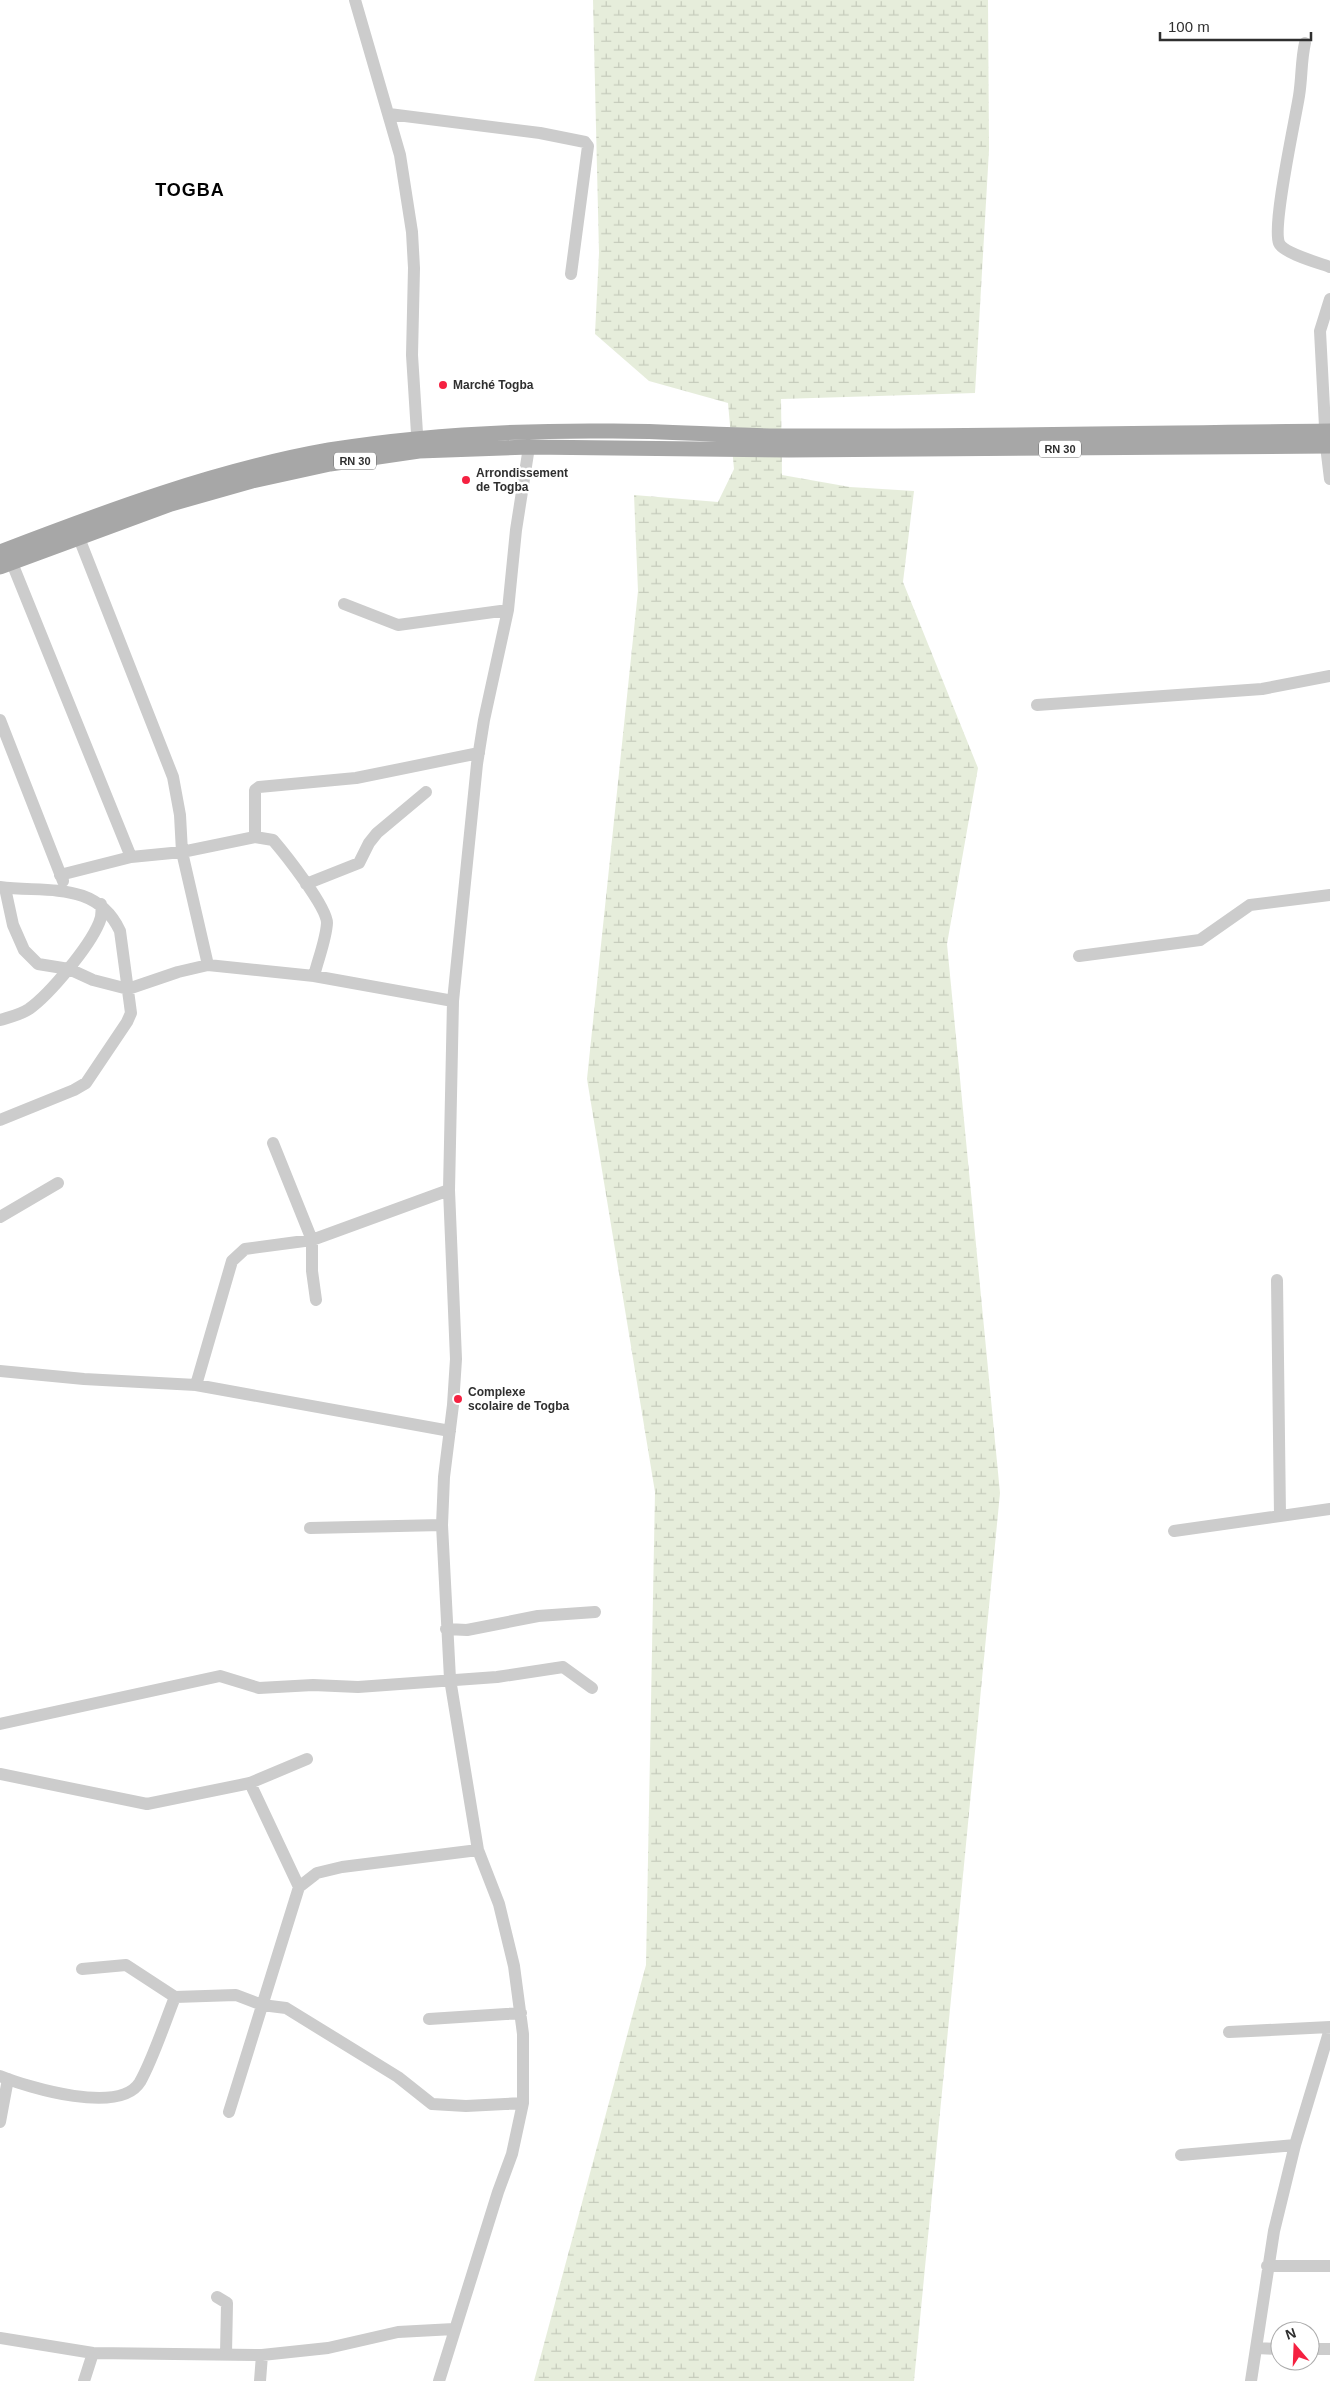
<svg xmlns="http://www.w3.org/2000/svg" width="1330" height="2381" font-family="Arial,sans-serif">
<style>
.wetland{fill:url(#wetland-marsh)}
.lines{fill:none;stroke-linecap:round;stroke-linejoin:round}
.minor{stroke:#ccc;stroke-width:12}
.major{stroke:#a7a7a7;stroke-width:15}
.poi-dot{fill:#f52141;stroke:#fff;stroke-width:2}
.labels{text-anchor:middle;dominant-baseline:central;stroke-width:5;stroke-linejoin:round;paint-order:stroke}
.shield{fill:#fff;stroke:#6d6d6d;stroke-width:1}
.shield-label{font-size:11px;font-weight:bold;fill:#2f2f2f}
.poi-label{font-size:12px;font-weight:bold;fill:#2f2f2f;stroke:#fff;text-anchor:start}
.district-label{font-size:18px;font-weight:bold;letter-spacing:1px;fill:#000;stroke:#fff}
</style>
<defs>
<pattern id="wetland-marsh" width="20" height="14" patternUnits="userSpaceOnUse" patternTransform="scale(1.25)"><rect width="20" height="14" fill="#e6eddb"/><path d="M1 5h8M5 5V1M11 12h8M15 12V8" fill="none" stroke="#c6ccbc"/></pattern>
</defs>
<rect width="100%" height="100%" fill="#fff"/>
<path class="wetland" d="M593 0H988L989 150 975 393 781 399 782 475 850 487 914 491 903 582 978 768 947 944 1000 1493 914 2381H534L646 1965 655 1492 587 1079 638 591 634 495 718 502 734 469 728 403 649 381 595 334 599 253Z"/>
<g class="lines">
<path class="minor" d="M355 0 400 155 412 232 414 268 412 355 418 449
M1305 43C1301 60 1302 78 1299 96 1295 121 1272 225 1279 243 1283 253 1319 263 1330 267
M389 114 540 133 585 142 588 146 571 274
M1330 299 1320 331 1326 446 1330 479
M79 538 173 777 180 815 182 852 208 965
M12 563 131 857
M344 604 398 625 508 610
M1037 705 1262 689 1330 676
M0 720 63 881
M255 837V790L259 787 356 778 479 753
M60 875 131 857 182 852 255 837 273 840C285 854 327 907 327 923 326 940 318 959 314 976
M306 884 359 863 369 843 377 833 426 792
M0 887C46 893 96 880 120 931L131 1013 127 1022 86 1083 74 1090 0 1120
M5 888 13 925 24 950 38 964 69 969 93 980 128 989 178 972 208 965 314 976 453 1001
M1079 956 1200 940 1250 905 1330 895
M0 1020C10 1017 20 1015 29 1009 50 994 89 947 99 923 102 917 102 911 101 904
M273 1143 312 1240V1271L316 1300
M0 1217 58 1183
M1277 1280 1280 1516
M0 1371 84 1379 196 1385 450 1431
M196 1385 232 1261 245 1249 312 1240 449 1190
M310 1528 442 1525
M1174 1531 1330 1509
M446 1629 467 1630 538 1616 595 1612
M0 1724 220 1676 259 1688 313 1685 358 1687 497 1677 563 1667 592 1688
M0 1774 147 1804 250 1783 307 1759
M250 1783 299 1887
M82 1969 126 1965 175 1997 236 1995 262 2005 286 2008 398 2077 432 2104 466 2106 523 2103
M429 2019 521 2013
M1229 2032 1330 2027
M0 2076C30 2088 120 2115 140 2082 153 2059 165 2022 175 1997
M229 2112 299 1887 317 1873 342 1867 478 1850
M0 2122 8 2079
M1181 2155 1295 2145
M1267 2266H1330
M217 2297 227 2303 226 2354
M0 2338 93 2353 262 2355 328 2348 398 2332 454 2329
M1256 2348 1280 2349
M1310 2349H1330
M84 2381 93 2353
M260 2381 262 2355
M439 2381 498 2192 512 2154 523 2103V2034L514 1966 499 1904 478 1850 450 1679 442 1525 444 1477 453 1405 456 1359 449 1190 453 1001 477 764 484 720 508 610 516 530 529 447
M1251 2381 1274 2231 1295 2145 1330 2029"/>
<path class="major" d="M0 552C107 511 216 470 329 450 422 435 518 430 613 431 671 431 730 436 789 436 969 437 1150 433 1330 431
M0 567 171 504 252 481 330 464 419 451 529 447 789 450 1330 446"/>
</g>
<g class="poi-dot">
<circle cx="443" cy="385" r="5"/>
<circle cx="466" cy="480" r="5"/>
<circle cx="458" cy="1399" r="5"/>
</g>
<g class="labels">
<g class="shield">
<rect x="1039" y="440.5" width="42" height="17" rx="4"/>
<rect x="334" y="452.5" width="42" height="17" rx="4"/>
</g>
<g class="shield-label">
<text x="1060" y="449">RN 30</text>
<text x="355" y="461">RN 30</text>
</g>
<g class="poi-label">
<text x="453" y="385">Marché Togba</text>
<text x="476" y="473">Arrondissement<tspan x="476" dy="14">de Togba</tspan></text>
<text x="468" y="1392">Complexe<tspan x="468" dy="14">scolaire de Togba</tspan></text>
</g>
<g class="district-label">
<text x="190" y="190">TOGBA</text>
</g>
</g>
<g transform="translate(1295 2346) rotate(341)"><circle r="24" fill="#ffffff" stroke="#acacac"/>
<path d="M0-4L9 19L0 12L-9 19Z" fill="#f52141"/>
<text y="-8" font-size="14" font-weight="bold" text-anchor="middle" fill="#2f2f2f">N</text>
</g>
<path d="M1160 32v8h151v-8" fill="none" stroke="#2f2f2f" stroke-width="2.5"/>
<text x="1168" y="32" font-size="15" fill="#2f2f2f" stroke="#ffffff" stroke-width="4" paint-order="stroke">100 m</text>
</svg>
